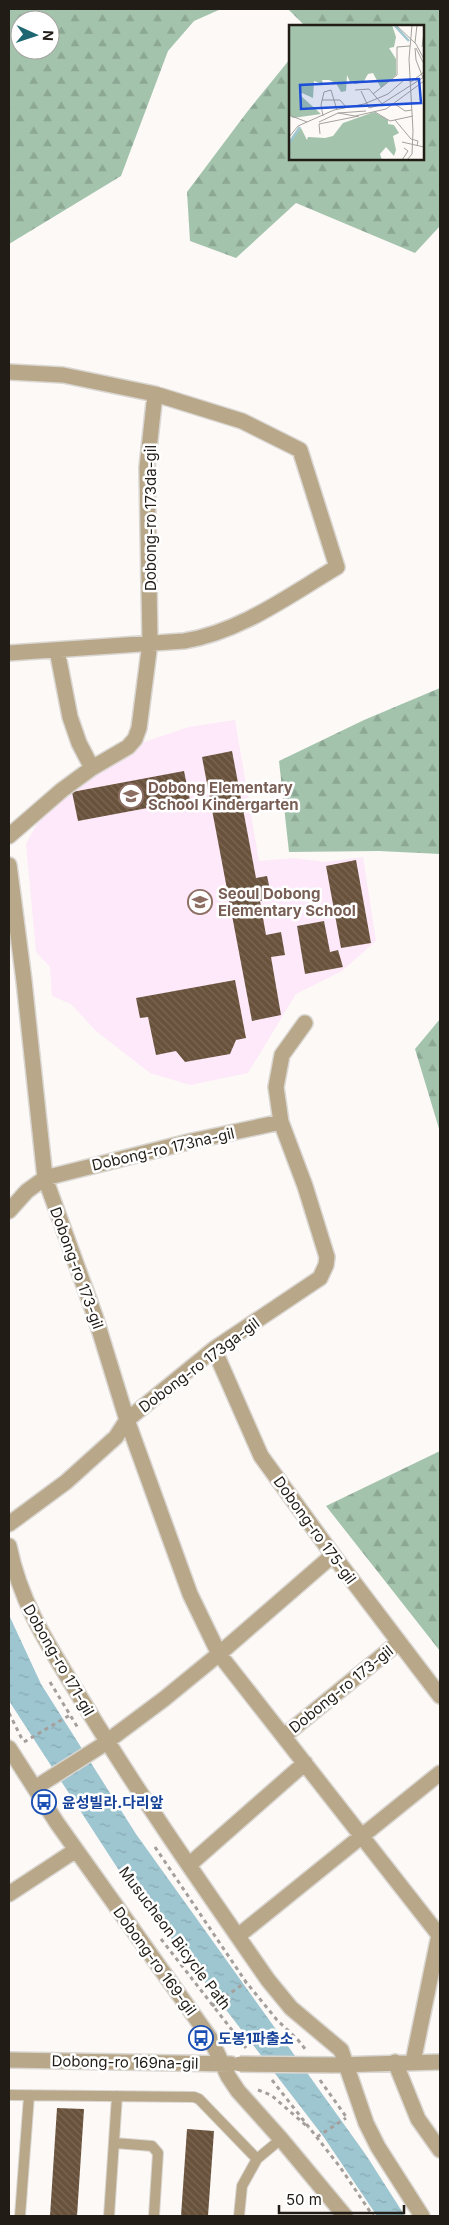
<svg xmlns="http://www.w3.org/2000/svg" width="449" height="2225" font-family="Inter,'Noto Sans KR',sans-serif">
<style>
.education{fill:#fde9f9}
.forest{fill:url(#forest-firs);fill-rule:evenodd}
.water{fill:url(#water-ripples)}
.building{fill:url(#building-back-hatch)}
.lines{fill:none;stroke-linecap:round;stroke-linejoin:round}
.lane-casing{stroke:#dad6d2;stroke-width:12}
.street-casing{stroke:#dad6d2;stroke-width:18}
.path{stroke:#a49f9b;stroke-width:3;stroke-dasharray:4 4;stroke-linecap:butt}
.lane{stroke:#b8a889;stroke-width:10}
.street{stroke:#b8a889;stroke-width:15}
.street-bridge-casing{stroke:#dad6d2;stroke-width:18;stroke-linecap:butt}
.street-bridge{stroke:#b8a889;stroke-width:15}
.labels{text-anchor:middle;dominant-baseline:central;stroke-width:5;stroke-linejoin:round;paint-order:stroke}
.street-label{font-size:15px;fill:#221c16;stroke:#fff}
.education-label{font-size:15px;font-weight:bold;fill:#785e54;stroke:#fff;text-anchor:start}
.transit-label{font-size:15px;font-weight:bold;fill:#164399;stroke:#fff;text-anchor:start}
.inset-river{fill:none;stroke:#9ec6d1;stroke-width:2.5}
.inset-road{fill:none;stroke:#a5a19c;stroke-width:1}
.view{fill:#1d4ed8;fill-opacity:0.15;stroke:#1d4ed8;stroke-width:2.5}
.inset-edge{fill:none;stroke:#221c16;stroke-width:2.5}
</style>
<defs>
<pattern id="forest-firs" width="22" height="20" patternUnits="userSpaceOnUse" patternTransform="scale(1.25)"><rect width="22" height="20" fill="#a3c3ad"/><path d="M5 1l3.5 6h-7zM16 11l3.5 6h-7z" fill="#8ca794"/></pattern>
<pattern id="water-ripples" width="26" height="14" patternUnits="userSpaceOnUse" patternTransform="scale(1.25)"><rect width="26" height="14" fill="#9ec6d1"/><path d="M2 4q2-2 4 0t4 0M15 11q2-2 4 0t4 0" fill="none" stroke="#88aab3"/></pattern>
<pattern id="building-back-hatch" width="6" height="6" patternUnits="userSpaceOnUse" patternTransform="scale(1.25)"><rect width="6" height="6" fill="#69523c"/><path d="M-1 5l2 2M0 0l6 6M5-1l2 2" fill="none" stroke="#7a6755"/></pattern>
</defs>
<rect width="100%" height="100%" fill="#fdf9f6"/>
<path class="education" d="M235 720 259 861 294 858 325 862 363 857 376 941 342 971 296 994 248 1073 190 1085 150 1073 96 1031 71 1004 52 996 50 967 36 952 26 844 40 818 76 783 144 742 189 727Z"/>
<path class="forest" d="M9 9H221L194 21 168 51 121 176 9 244ZM20 20H50V50H20Z
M288 9H440V226L415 253 296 203 236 258 190 241 187 192 247 112 290 59V159H423V26H305Z
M440 688V854L379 851 289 852 279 761 364 720Z
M440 1019V1132L415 1049Z
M440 1451V1651L326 1506Z"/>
<path class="water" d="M9 1615 41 1684 136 1834 366 2155 405 2216H377L323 2136 120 1872 11 1704 9 1700Z"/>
<path class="building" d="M232 751 256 878 267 876 272 899 260 901 266 935 281 932 285 955 271 957 281 1015 252 1021 202 757Z
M184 771 190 800 78 821 72 792Z
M356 860 371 943 341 948 326 866Z
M324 921 330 952 338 950 343 967 305 974 297 926Z
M235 980 246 1038 236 1040 230 1054 185 1062 176 1051 156 1055 148 1017 140 1018 136 998Z
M57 2108 84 2109 77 2216H50Z
M187 2129 214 2131 208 2216H181Z"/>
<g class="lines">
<defs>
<path id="lane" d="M9 2095 194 2097 199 2099 257 2159
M115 2143 152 2146 158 2153 154 2216
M20 2216 29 2096
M109 2216 117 2096
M239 2216 242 2186 257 2159 281 2139"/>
<path id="street" d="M9 372 63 375 155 394 242 421 300 450 337 567C288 596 240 632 184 641L9 653
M57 650 70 717 79 743 92 768
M9 836 62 790 92 768 128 747 135 739 139 728 150 643 147 467 155 394
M9 865 24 981 45 1178 95 1316 127 1420 190 1594 219 1654 439 1935 413 2062
M9 1211 27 1191 45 1178 192 1141 281 1122
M214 1349 261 1456 333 1555 440 1696
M9 1524 66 1482 116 1437 127 1420 214 1349 320 1278 326 1265 327 1257 305 1186 281 1122 276 1087 282 1055 305 1023
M9 1546C21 1606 52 1651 83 1702 141 1798 205 1889 268 1980L291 2008 341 2050 366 2123 378 2147 422 2216
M284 1736 399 1642
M101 1746 164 1699 219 1654 333 1555
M9 1748 57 1823 210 2038 228 2076 238 2091 281 2139 345 2216
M189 1865 305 1763
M9 1894 76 1850
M238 1936 440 1773
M9 2060 231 2064
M395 2062 418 2119 440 2150
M337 2065 440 2062"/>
</defs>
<use href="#lane" class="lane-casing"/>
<use href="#street" class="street-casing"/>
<path class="path" d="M50 1682 78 1728
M9 1713 22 1739
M24 1742 70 1715
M155 1847 246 1982 277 2020 298 2040 306 2050
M161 1939 246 2048
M212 2006 246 1982
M272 2080 340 2167 373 2216
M320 2080 347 2118
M258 2090 271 2095 309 2128
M317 2137 346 2118"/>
<use href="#lane" class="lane"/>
<use href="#street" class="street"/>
<defs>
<path id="street-bridge" d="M41 1784 101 1746
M240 2064 335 2065"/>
</defs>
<use href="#street-bridge" class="street-bridge-casing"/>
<use href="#street-bridge" class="street-bridge"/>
</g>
<defs>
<symbol id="school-ring" viewBox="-11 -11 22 22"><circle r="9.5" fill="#fff" stroke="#8d6e63" stroke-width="1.5"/><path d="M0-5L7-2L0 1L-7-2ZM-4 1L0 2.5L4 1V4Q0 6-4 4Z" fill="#8d6e63"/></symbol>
<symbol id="bus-ring" viewBox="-11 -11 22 22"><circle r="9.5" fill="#fff" stroke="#1a4fb4" stroke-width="1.5"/><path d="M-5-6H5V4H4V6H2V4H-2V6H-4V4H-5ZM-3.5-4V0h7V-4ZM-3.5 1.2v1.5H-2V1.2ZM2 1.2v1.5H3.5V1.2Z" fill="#1a4fb4"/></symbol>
</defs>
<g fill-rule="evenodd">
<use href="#school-ring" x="117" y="782" width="28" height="28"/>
<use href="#school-ring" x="186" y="888" width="28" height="28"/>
<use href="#bus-ring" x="30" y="1788" width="28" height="28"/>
<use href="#bus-ring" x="187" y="2024" width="28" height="28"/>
</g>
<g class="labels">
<g class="street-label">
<text transform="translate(150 518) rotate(-90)">Dobong-ro 173da-gil</text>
<text transform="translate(163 1149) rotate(-13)">Dobong-ro 173na-gil</text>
<text transform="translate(77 1268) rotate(70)">Dobong-ro 173-gil</text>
<text transform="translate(199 1365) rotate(-37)">Dobong-ro 173ga-gil</text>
<text transform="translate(315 1530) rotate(54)">Dobong-ro 175-gil</text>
<text transform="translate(59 1660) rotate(60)">Dobong-ro 171-gil</text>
<text transform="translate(341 1689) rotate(-39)">Dobong-ro 173-gil</text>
<text transform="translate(175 1938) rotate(53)">Musucheon Bicycle Path</text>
<text transform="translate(155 1961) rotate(54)">Dobong-ro 169-gil</text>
<text transform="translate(125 2062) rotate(1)">Dobong-ro 169na-gil</text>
</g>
<g class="education-label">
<text x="148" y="787">Dobong Elementary<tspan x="148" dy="17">School Kindergarten</tspan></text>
<text x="218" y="893">Seoul Dobong<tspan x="218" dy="17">Elementary School</tspan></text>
</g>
<g class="transit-label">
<text x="62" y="1802">윤성빌라.다리앞</text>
<text x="218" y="2038">도봉1파출소</text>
</g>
</g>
<g transform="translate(289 25)">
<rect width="135" height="135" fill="#fdf9f6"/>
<path d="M0 0H103L107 12 105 22 100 23 107 34V50L92 63 84 48 79 49 75 56 67 59 61 57 58 50 57 66 52 67 47 58 40 55H33L34 59 25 56 24 73 13 68 11 70 32 89 4 93 0 90ZM85 87 99 95V99L105 100 110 108 104 111 107 125 105 131 97 122 91 129 93 135H0V118L12 103 18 115 19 112 36 113 44 111 54 98Z" fill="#a3c3ad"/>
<path class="inset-river" d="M106 1 120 16M0 118 11 102"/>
<path class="inset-road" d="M107 0 127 19 135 34M126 18 128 0M133 22 135 7M126 23 127 35 134 53M127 23 135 39M122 57 135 47M66 65 80 64 94 80M72 66 80 83 91 80 135 52M84 69 108 50V22L121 21M33 75H51L57 82M106 79 116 86 123 85M86 87 101 96 124 91M49 88 66 91 97 84 135 56M0 90 18 97M34 91 32 80 35 67 42 65 48 85M106 95 122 114 129 116 128 121M30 97 49 88 77 86M31 109 30 99 70 91M0 112 9 101 45 85 75 79 99 69 115 55 122 56M113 117 135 122M113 135 119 126 115 123M118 135 123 129 124 106 120 34 123 0"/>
<path class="view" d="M130 54 132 78 12 84 11 60Z"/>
<rect width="135" height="135" class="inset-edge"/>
</g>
<rect width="449" height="2225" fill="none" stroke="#221c16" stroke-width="20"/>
<g transform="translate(35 35) rotate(93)"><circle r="24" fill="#ffffff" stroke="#a7a4a2"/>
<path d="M0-4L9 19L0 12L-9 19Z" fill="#1c6771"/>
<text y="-8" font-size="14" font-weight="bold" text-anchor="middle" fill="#221c16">N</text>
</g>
<path d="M279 2205v8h125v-8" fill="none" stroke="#221c16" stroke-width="2.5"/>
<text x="286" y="2205" font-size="15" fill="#221c16" stroke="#ffffff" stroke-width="4" paint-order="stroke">50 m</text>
</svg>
